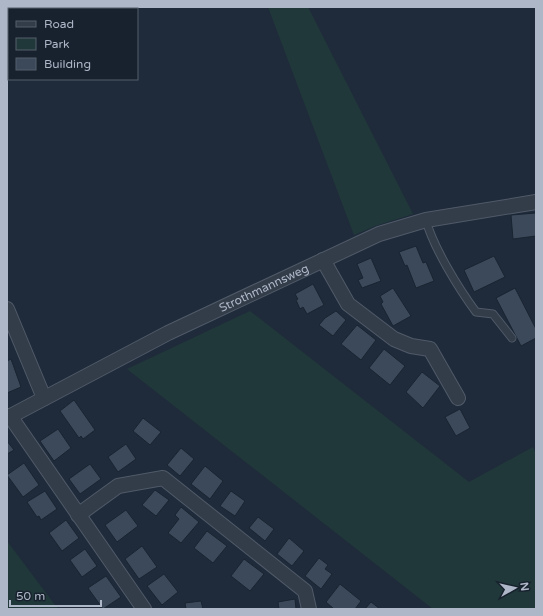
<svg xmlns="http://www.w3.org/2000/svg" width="543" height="616" font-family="'Varela Round',sans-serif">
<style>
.green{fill:#21383b}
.building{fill:#3b495a;stroke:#1a2431}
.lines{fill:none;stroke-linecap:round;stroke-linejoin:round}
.service-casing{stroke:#505a68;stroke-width:9}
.minor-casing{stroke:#505a68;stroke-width:16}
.service{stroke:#333d4a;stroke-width:7}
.minor{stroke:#333d4a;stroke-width:14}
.labels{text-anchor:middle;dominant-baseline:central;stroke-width:3.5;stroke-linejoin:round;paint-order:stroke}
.street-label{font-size:12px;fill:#adb7c7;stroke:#18222e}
</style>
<rect width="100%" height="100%" fill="#1f2b3a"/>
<path class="green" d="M268 7H308L413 214 375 226 354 235Z
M250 311 469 482 533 447 536 454V609H433L127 369Z
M7 541 58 609H7Z"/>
<path class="building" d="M536 213V236L513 239 511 215Z
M416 246 423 263 426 262 434 281 416 288 407 265 405 266 399 252Z
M494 256 505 277 474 292 464 270Z
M371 258 381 281 362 288 358 280 363 278 357 264Z
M313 284 324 305 307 314 303 307 300 309 296 300 298 299 295 294Z
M393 288 411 316 393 326 381 304 383 302 380 296Z
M515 288 536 329V338L521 346 496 298Z
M336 311 346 320 333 336 319 325 325 318Z
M357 325 376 340 361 360 341 344Z
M384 349 405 366 390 385 369 368Z
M11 359 21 387 7 393V361Z
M422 372 440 386 423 408 406 392Z
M74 400 95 430 83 439 81 436 79 438 60 411Z
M460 409 470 428 456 436 445 417Z
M143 418 161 432 150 445 133 431Z
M58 429 71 448 54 461 40 441Z
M7 441 14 450 7 454Z
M126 444 136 459 118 472 108 457Z
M181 448 194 459 180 476 167 465Z
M24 463 39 485 23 497 7 475Z
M90 464 101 479 80 494 69 479Z
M205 466 223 481 210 499 191 484Z
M155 490 169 500 156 516 142 505Z
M45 491 57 509 41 520 39 516 37 517 27 502Z
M231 491 245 501 235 516 220 506Z
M181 507 199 522 181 543 168 533 179 519 175 515Z
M126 510 138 526 117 542 105 525Z
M258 517 274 529 265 541 249 528Z
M66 520 79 538 62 551 49 533Z
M207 531 227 546 213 563 194 548Z
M289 538 304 551 292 566 277 554Z
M142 546 157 567 139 579 125 559Z
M85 549 97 566 82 577 70 560Z
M319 558 328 565 325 569 332 574 321 589 305 576Z
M244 559 264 574 250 591 231 576Z
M164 574 178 592 162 605 147 586Z
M106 576 121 597 103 609 88 588Z
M340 584 361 601 355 609H334L326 602Z
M295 599 296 609H279L278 602Z
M201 601 203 609H186L185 603Z
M371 602 380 609H365Z"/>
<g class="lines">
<defs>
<path id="service" d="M426 220C433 247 459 289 476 312L493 314 512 338"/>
<g id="minor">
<path d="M323 260 348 304 394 339 411 346 430 349 458 398"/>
<path d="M7 309 44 398"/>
<path d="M10 416 144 609"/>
<path id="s1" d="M7 418 168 333 379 234 426 220 536 202"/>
<path d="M78 515 118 486 163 478 305 591 309 609"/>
</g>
</defs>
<use href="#service" class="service-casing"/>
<use href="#minor" class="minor-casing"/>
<use href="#service" class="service"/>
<use href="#minor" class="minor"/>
</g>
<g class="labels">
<g class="street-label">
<text stroke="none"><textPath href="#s1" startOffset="288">Strothmannsweg</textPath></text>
</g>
</g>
<rect width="543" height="616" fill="none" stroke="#adb7c7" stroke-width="16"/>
<rect x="8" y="8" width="130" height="72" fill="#18222e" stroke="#545e6b"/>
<rect x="16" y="21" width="20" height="6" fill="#333d4a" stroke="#545e6b"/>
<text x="44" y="28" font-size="12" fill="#adb7c7">Road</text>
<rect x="16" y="38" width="20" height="12" fill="#21383b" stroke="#545e6b"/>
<text x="44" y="48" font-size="12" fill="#adb7c7">Park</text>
<rect x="16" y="58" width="20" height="12" fill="#3b495a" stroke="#545e6b"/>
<text x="44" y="68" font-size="12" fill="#adb7c7">Building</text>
<g transform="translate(515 588) rotate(82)" stroke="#18222e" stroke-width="3" paint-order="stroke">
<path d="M0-3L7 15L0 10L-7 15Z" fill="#adb7c7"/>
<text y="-6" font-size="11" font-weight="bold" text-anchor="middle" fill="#adb7c7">N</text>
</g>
<path d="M10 600v6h91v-6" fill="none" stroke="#adb7c7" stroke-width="2"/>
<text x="16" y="600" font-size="12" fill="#adb7c7" stroke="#18222e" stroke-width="3" paint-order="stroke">50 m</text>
</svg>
